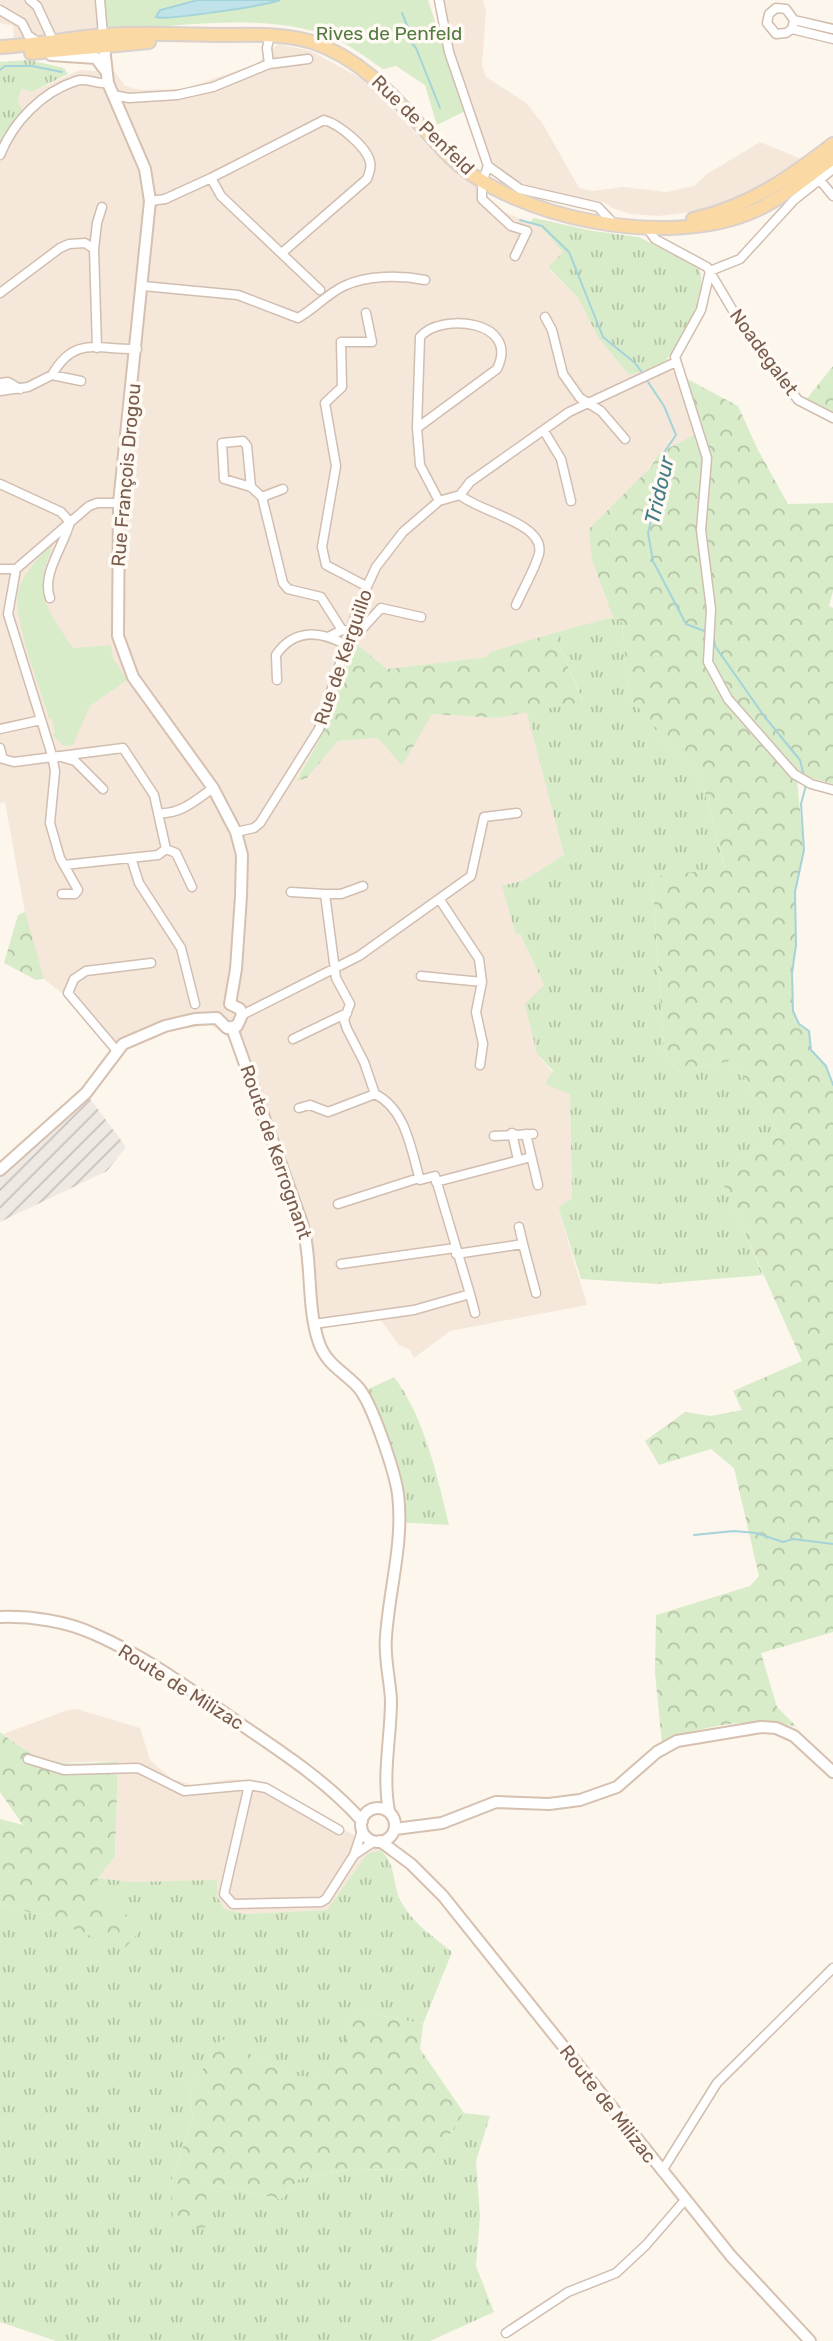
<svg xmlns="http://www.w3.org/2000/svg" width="833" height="2341" font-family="Rubik,sans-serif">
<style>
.residential{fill:#f5e8da}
.industrial{fill:url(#industrial-furrows)}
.grass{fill:url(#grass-tufts)}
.forest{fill:url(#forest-crowns)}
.park{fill:#d8ecc9}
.water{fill:#bfe3e8;stroke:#a5d3da;stroke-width:2}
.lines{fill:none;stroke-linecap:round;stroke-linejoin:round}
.stream{stroke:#a5d3da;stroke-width:2}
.street-casing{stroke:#d1beb0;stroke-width:11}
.secondary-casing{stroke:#d6c0b0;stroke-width:14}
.primary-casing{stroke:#dad1cd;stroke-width:16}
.street{stroke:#fff;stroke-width:8}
.secondary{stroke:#fff;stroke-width:10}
.primary{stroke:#fbd9a5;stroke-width:12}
.labels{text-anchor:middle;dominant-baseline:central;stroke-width:7;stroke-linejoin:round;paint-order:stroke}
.park-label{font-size:19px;fill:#537a41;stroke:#fffaf3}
.street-label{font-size:19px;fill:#7a5c4d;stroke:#fffaf3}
.water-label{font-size:21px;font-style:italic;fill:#437c86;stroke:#fffaf3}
</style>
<defs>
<pattern id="industrial-furrows" width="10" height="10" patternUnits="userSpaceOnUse" patternTransform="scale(1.75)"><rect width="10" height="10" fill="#efe9e4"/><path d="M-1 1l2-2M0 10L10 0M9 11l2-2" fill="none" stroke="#c7c0bb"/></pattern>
<pattern id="grass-tufts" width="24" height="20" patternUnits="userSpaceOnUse" patternTransform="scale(1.75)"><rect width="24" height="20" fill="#d8ecc9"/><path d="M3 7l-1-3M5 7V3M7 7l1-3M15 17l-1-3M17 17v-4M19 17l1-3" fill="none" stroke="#b4c2a5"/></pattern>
<pattern id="forest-crowns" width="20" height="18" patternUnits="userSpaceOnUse" patternTransform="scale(1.75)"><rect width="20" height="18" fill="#d8ecc9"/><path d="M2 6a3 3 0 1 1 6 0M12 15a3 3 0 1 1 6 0" fill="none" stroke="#b4c2a5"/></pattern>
</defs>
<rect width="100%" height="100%" fill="#fdf6ec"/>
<path class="residential" d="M0 0H103L107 30 14 42 13 26 0 23Z
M443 0H483L486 12 482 65 486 77 526 103 543 124 579 188 593 191 623 187 667 192 694 186 707 174 760 142 801 159 762 189 731 201 694 212 658 216 631 214 612 208 604 202 526 188 488 164 452 54Z
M278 44 311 51 364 80 425 143 506 213 541 227 563 252 548 268 578 298 598 337 676 373 695 435 658 454 592 560 613 617 490 652 487 657 386 669 354 642 320 739 296 780 307 778 338 741 378 738 432 714 496 718 526 710 564 855 524 880 503 886 516 935 520 934 544 985 537 1054 570 1094 572 1198 558 1207 587 1305 450 1331 414 1358 409 1349 399 1345 380 1319 321 1327 307 1323 300 1235 240 1058 229 1038 211 1025 158 1032 134 1043 119 1056 63 994 44 979 28 930 5 802 0 803V150L14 120 23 112 18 101 23 88 32 92 80 70 115 72 125 86 141 90 184 89 256 64Z
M77 1709 140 1728 150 1760 172 1779 192 1785 232 1779 259 1781 380 1850 367 1854 327 1910 245 1914 224 1909 217 1896V1881L131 1882 98 1878 115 1856 118 1761 50 1763 23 1750 3 1734 68 1710Z"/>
<path class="industrial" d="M88 1096 126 1147 107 1171 0 1222V1173L23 1157Z"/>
<path class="grass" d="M29 60 64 68 68 74 32 92 22 89 18 101 23 112 14 121 0 150V62Z
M534 218 593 231 639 237 699 268C710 294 680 347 661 366L629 375 598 337 578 298 548 267 563 252 541 227 529 223Z
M613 617 622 622 628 690 633 701 702 781 725 869 652 878 664 1050 678 1072 733 1060 779 1134 719 1172 763 1275 657 1284 581 1279 558 1207 572 1198 570 1094 545 1084 553 1071 537 1054 525 1004 544 985 520 934 516 935 502 886 524 880 564 855 526 710 583 701 554 633Z
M394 1377C425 1418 437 1476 449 1525L395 1522C393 1478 376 1434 358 1394Z
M380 1850C398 1864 391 1887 403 1905 415 1925 434 1937 452 1952L423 2024 356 2010 333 2080 289 2075 222 2040 189 2091 193 2118 170 2185 205 2183 281 2199 299 2179 350 2169 425 2170 464 2113 490 2116 476 2161 480 2216 476 2266 494 2312 430 2341H56L0 2322V1904L43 1916 95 1895 98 1878 131 1882 217 1880V1896L224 1909 245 1914 327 1910 367 1854Z"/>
<path class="forest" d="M833 366V424L801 406Z
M676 373 738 406 758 450 788 504 833 503V591L829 606 833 608V784L801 775 797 781 804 850 795 892 796 945 792 973 793 1011 799 1024 809 1031 811 1050 826 1066 833 1085V1632L761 1653 777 1707 797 1727C757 1716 698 1725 662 1744L655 1673 656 1615 750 1586 759 1576 734 1468 711 1449 659 1465 645 1441 685 1412 711 1416 742 1410 733 1391 802 1361 718 1172 779 1134 733 1060 678 1072 664 1050 652 877 725 868 702 781 633 701 628 690 622 622 613 617 592 560 589 529 651 467 658 454 694 435Z
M554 633 583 702 496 718 432 714 402 766 378 738 338 741 307 778 296 781 320 739 354 642 387 669 487 657 490 652Z
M25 912 44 979 36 980 4 963 18 915Z
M0 1732C44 1767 64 1766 118 1761L115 1856 98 1878 96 1895 144 1926 123 1950 43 1916 0 1904V1819L23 1825 0 1792Z
M356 2010 423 2024 420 2049 464 2113 425 2170 350 2169 299 2179 281 2199 205 2183 209 2227 174 2230 170 2185 193 2118 189 2091 222 2039 289 2075 332 2079Z"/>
<path class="park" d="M103 0H428L465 111 437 125 425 85 396 66 383 69C366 58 347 42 327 35 257 12 179 27 107 30Z
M53 544C33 593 45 606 73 648L111 645 113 658 127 680 90 706 73 745 64 746 52 735 55 733 52 719 49 718C41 690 12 618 18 592 23 574 39 556 53 544Z"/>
<path class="water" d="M198 0H280C268 5 165 21 156 17L160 10Z"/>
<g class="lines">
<path class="stream" d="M402 13 409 30V40L416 48 440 108
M0 70 5 66H32L62 72
M520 220 542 226 569 252 603 337 635 363 643 374
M646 379 664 406 676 435 663 454V474L648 533 653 561 686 624 707 632
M713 632 715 646 764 716 800 760 804 776
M806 785 801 804 804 850 795 892 796 945 792 973 793 1011 799 1024 809 1031 811 1050 826 1066 833 1085
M694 1535 734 1531 756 1533 783 1542 793 1539 833 1544"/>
<defs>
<path id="street" d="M30 0 37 6 51 36
M100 0 103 35
M439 0 449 52 488 166 482 182V199L511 226 527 231 515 256
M0 10 22 23 28 35 39 43
M794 20 833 29
M792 29 794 20 786 9 776 8 769 14 767 23 776 34 786 33 792 29 833 39
M269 64 267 48 270 35
M113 95 129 98 177 95 213 87 269 64 308 59
M0 155C13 122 42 92 76 81 87 77 97 85 108 83
M488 166 520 189 598 207 614 224
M211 178 324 120C339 124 367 147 370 162 372 168 369 173 367 179L283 252
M819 179 833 196
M150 201 165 199 211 178 221 196 320 290
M647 228 655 239 707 267 735 314 798 400 833 418
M94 249 97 223 102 207
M710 271 701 310 675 357 707 458 701 530 711 609 708 662 728 699 794 774 811 784 833 790
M710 271 740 259 794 200 833 169
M143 286 238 295 298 318C314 309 327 294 344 286 367 275 400 275 425 280
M0 293 60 248 69 244 85 243 94 249 97 348
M545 317 552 330 563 374 580 398 601 411 625 439
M52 375C75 335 97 350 137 349
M0 383 8 382 20 389
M0 391 28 387 52 375 81 381
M417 428 420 337C440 312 521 320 497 369L417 428 420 465 439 501
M544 431 561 459 571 501
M0 484 61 512 70 522C64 546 41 574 50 598
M251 487 247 446 243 441 222 443 224 479 251 487 262 497 283 583 288 589 321 597 342 630
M460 495C479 512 546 523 539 554 534 571 523 589 516 605
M262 497 283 489
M0 569H16L89 506 97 503H119
M16 569 8 614 52 755 55 771 50 823 60 858 78 890 75 894H62
M366 586 326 565 322 547 336 466 325 403 342 387 341 342H372L366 313
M330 636 342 630 360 631 381 608 421 617
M277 680 276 655C294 628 321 631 346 645
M0 729 41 720
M0 748 3 759 14 762 123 748 154 795 166 849
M58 756 75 761 103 789
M158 813C180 815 196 800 213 788
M236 832 254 828 260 823 319 729 359 604 376 567 403 532 439 501 460 495 470 482 569 412 676 362
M166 849 176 853 192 887
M131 858 139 883 181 948 195 1004
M64 865 158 855 166 849
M291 892 325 894 336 978 350 1004 344 1020 347 1029 364 1062 375 1094C406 1109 411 1150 420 1180L435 1176 470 1294 414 1310 314 1324
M325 894H341L363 886
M440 900 479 959 482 982 476 1012 483 1044 480 1065
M421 976 482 982
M242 1015 359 956 471 876 484 817 517 813
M293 1039 347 1013
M117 1051 68 993 74 979 86 971 151 963
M299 1108 310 1105 328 1112 375 1094
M512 1133 518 1160
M526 1134 538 1185
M494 1136 533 1134
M436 1182 531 1157
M338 1204 419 1178
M519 1227 523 1244
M456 1254 523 1244 536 1293
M341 1264 455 1248
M470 1294 475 1313
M28 1759 64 1770 138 1768 184 1791 249 1785 224 1894 233 1904 321 1902 326 1899 354 1855 362 1831
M249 1785 266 1788 339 1830
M354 1855 375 1841
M662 2171 717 2083 833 1968
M506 2333 568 2292 616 2273 646 2245 685 2200"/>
<path id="secondary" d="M103 38 108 83 145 169 150 201 119 503 118 636 133 677 213 788 236 832 242 855 241 896 236 969 230 1004
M51 55 96 58 105 70
M217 1018 227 1028 237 1026 242 1015 240 1009 230 1004
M232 1028 302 1223C313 1262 306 1305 319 1343 327 1365 343 1371 357 1386 372 1401 395 1473 398 1494 404 1542 389 1590 386 1637 384 1658 390 1679 391 1700 391 1738 382 1774 389 1811
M0 1170 86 1093 123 1044 165 1026 195 1019 217 1018
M0 1617C31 1616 66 1621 94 1634 145 1656 191 1690 236 1721 280 1751 327 1781 362 1821
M361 1825a17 17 0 1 1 34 0a17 17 0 1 1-34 0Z
M395 1829 442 1823 496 1802 549 1804 580 1800 617 1787 657 1752 677 1741 761 1727 776 1728 794 1736 833 1772
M380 1841 411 1864 443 1896 731 2256 810 2341"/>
<path id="primary" d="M0 47C35 45 70 38 105 35 144 32 183 35 222 35 252 35 282 33 312 42 372 62 406 113 449 156 515 220 669 249 754 211 782 199 808 176 833 158
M31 53 149 42
M693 219C748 207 789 178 833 144"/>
</defs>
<use href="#street" class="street-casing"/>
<use href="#secondary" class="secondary-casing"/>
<use href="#primary" class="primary-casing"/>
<use href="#street" class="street"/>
<use href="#secondary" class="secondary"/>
<use href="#primary" class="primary"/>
</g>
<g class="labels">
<g class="park-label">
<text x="389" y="33">Rives de Penfeld</text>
</g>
<g class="street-label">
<text transform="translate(423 125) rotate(44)">Rue de Penfeld</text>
<text transform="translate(764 352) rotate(54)">Noadegalet</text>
<text transform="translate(126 475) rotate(-85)">Rue François Drogou</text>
<text transform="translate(343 657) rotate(-71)">Rue de Kerguillo</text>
<text transform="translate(276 1152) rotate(71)">Route de Kerrognant</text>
<text transform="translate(181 1687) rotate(32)">Route de Milizac</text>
<text transform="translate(608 2104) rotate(52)">Route de Milizac</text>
</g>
<g class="water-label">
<text transform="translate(659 490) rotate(-77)">Tridour</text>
</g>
</g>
</svg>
